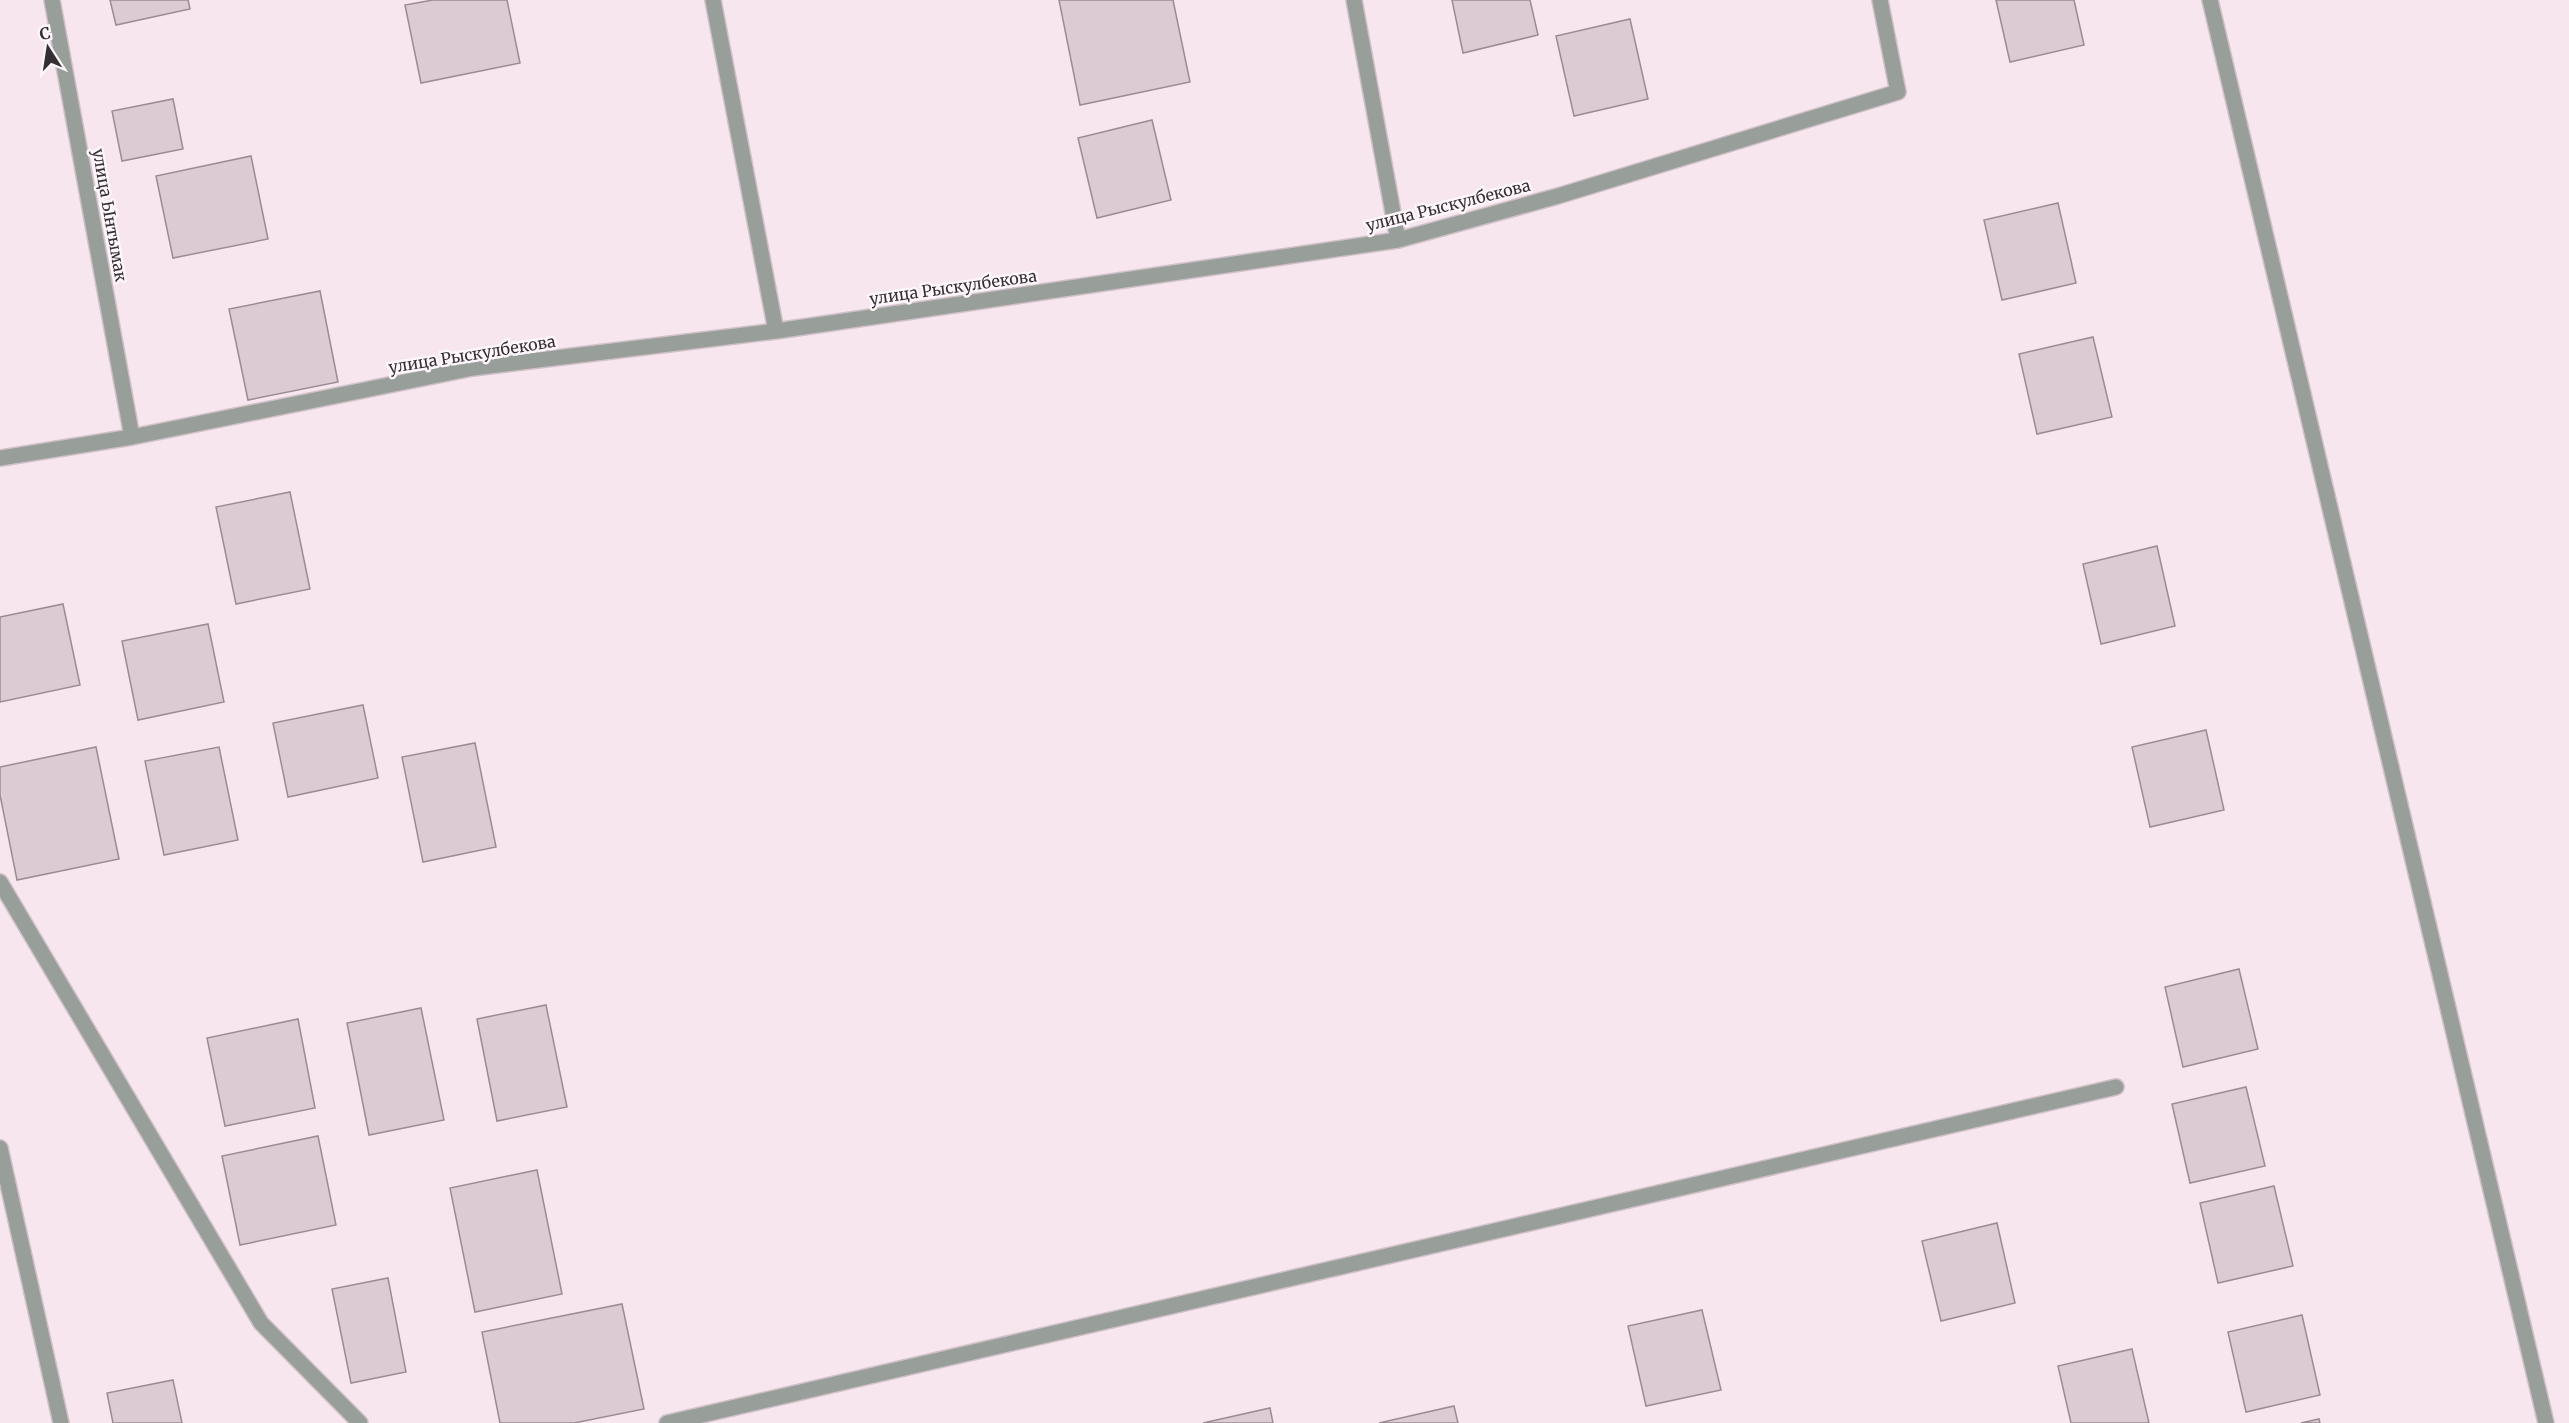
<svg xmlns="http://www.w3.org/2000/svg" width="2569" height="1423" font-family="Merriweather,serif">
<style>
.building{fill:#dccbd3;stroke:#9b8c93;stroke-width:1.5}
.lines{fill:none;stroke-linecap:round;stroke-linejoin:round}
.minor-casing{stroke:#d0c1c8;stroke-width:18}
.minor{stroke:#989e99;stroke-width:15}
.labels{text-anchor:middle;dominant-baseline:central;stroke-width:5;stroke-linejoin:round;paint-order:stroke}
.street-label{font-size:16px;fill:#352e32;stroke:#fdf6fa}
</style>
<rect width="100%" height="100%" fill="#f7e6ee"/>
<path class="building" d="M110 0H188L190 9 116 25Z
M433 0H507L520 63 421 83 405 5Z
M1059 0H1173L1190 82 1080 105Z
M1452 0H1530L1538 35 1463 53Z
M1996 0H2074L2084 45 2010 62Z
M1630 19 1648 99 1574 116 1556 36Z
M173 99 183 149 122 161 112 111Z
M1152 120 1171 200 1097 218 1078 138Z
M251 156 268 239 173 258 156 176Z
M2058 203 2076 283 2002 300 1984 220Z
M320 291 338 382 248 400 229 309Z
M2093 337 2112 417 2037 434 2019 354Z
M290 492 310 589 236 604 216 507Z
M2157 546 2175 626 2101 644 2083 564Z
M63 604 80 685 0 702V617Z
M208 624 224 702 138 720 122 641Z
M363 705 378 778 288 797 273 723Z
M2206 730 2224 810 2150 827 2132 747Z
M475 743 496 847 423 862 402 757Z
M96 747 119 859 17 880 0 795V767Z
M219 747 238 840 164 855 145 761Z
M2239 969 2258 1049 2183 1067 2165 987Z
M546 1005 567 1107 497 1121 477 1019Z
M421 1008 444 1120 369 1135 347 1023Z
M298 1019 315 1108 225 1126 207 1038Z
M2246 1087 2265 1166 2190 1183 2172 1104Z
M318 1136 336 1225 240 1245 222 1156Z
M537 1170 562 1294 475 1312 450 1188Z
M2274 1186 2293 1266 2218 1283 2200 1203Z
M1997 1223 2015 1303 1941 1321 1922 1241Z
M388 1278 406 1372 351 1383 332 1289Z
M622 1304 644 1409 574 1423H500L482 1332Z
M1702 1310 1721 1390 1646 1406 1628 1326Z
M2302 1315 2320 1395 2246 1412 2228 1332Z
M2132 1349 2149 1423H2071L2058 1366Z
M173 1380 182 1423H113L107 1393Z
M1454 1406 1458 1423H1379Z
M1270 1408 1273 1423H1203Z
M2319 1419 2320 1423H2301Z"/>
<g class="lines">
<defs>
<path id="minor" d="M52 0 132 437
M713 0 776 331
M1354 0 1398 240
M2210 0 2546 1423
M0 458 132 437 473 368 776 331 1398 240 1558 196 1898 92 1880 0
M0 882 261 1323 360 1423
M0 1148 61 1423
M667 1423 2116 1087"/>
</defs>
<use href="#minor" class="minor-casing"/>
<use href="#minor" class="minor"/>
</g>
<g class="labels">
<g class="street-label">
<text transform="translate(1448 205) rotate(-14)">улица Рыскулбекова</text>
<text transform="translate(110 215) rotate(80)">улица Ынтымак</text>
<text transform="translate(953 287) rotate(-8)">улица Рыскулбекова</text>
<text transform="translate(472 354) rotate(-9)">улица Рыскулбекова</text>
</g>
</g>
<g transform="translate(48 48) rotate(348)" stroke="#fdf6fa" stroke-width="4.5" paint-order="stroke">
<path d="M0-4.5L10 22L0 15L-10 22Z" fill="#352e32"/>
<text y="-9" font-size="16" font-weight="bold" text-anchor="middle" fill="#352e32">С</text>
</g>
</svg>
